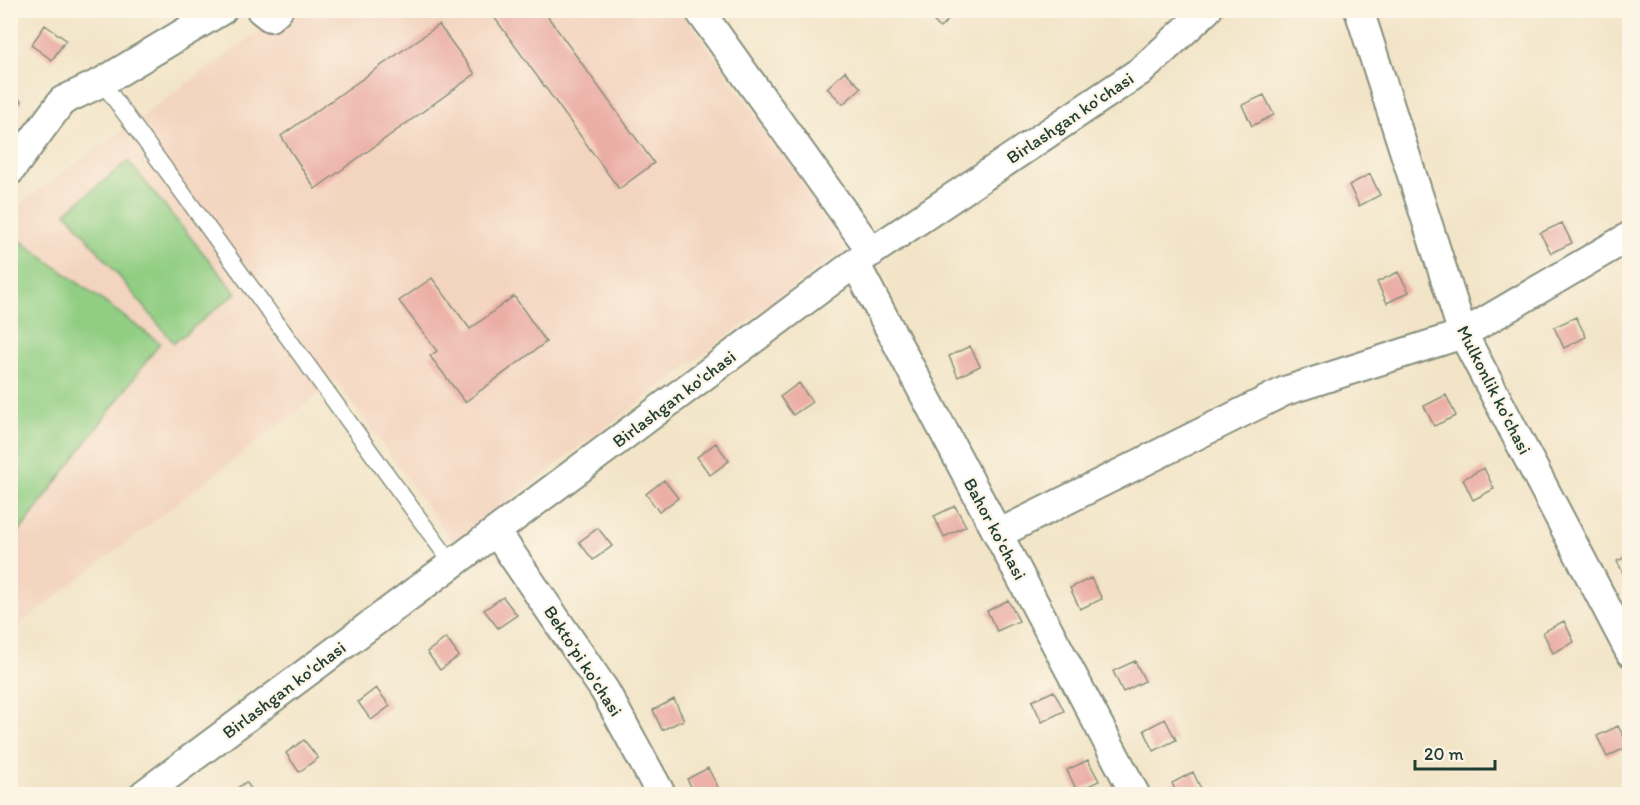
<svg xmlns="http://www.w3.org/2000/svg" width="1640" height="805" font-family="Itim,sans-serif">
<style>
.built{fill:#f3d4bf}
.green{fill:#91ce83;stroke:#58865c;stroke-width:1.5}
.building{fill:#ebaea6}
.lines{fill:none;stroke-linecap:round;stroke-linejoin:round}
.lane-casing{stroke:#88907e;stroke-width:18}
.street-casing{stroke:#88907e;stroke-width:32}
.lane{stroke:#fff;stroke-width:15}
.street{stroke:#fff;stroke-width:28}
.labels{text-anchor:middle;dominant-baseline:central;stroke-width:4.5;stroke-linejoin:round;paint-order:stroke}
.street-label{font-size:18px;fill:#1f3d34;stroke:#fcf5e5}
</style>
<rect width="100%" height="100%" fill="#fcf5e5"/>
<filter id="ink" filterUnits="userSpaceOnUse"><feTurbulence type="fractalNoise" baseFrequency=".0167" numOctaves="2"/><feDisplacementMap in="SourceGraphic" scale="12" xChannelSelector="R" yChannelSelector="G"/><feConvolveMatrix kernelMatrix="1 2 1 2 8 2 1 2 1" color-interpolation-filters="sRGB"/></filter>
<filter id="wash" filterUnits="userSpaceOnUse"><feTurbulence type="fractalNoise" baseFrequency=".008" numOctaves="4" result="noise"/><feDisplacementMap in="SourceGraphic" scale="24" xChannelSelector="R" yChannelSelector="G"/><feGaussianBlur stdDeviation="1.35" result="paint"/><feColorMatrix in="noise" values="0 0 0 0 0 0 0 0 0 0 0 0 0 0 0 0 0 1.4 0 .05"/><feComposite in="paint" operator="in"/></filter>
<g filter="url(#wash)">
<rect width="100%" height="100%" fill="#f2e4c7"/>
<path class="built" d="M287 11H682L849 245 453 542 336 381 11 631V211Z"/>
<path class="green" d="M128 161 236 293 174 343 66 212Z
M10 233 160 343 11 543H10Z"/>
<g id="blocks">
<path class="building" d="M489 10H543L654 163 619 189Z
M923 10H958L940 28Z
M45 25 66 40 52 60 31 45Z
M439 25 475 74 315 189 281 136Z
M845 71 861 88 843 104 827 88Z
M10 93 22 101 10 117Z
M1264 95 1274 115 1252 126 1242 105Z
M1370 174 1380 195 1359 206 1349 185Z
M1562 223 1572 243 1551 253 1540 233Z
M1398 272 1409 292 1387 303 1377 282Z
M432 278 470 329 514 296 546 342 465 402 430 356 437 351 399 301Z
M1576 317 1586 337 1564 348 1554 327Z
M970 346 980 366 958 377 949 356Z
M799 383 812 402 793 415 780 397Z
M1446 395 1456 416 1434 426 1424 406Z
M716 443 729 461 710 475 697 457Z
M1484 468 1494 489 1473 500 1463 479Z
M664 480 678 498 659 512 646 494Z
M955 506 966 526 944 537 934 516Z
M598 528 612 546 593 560 579 542Z
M1630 555V580L1627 581 1617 561Z
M1091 578 1102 599 1080 609 1070 588Z
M503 597 517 615 498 628 484 610Z
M1008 600 1019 621 997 631 987 611Z
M1564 621 1574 642 1553 653 1543 632Z
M446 638 459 656 440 670 427 652Z
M1135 661 1145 681 1123 692 1113 671Z
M376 688 390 706 371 720 358 702Z
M1054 691 1064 711 1042 722 1032 701Z
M674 699 684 720 662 730 653 710Z
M1165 719 1176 740 1154 751 1144 730Z
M1618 726 1629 746 1607 757 1597 736Z
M304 740 318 758 299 772 286 753Z
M1088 760 1099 781 1077 791 1067 770Z
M708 768 719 789 707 794H695L687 779Z
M1193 772 1203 793 1177 794 1172 783Z
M246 782 255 794H229Z"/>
</g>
</g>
<g filter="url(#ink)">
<use href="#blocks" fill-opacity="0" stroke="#88907e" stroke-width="1.5"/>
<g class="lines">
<defs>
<path id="lane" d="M102 82 453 565"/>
<path id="street" d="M261 10 270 17 278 10
M699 10 872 252
M1359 10 1463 334 1630 652
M10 171 62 101 102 82 222 10
M855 263 1135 794
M497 533 605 691 661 794
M998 534 1285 391 1463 334 1630 236
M144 794 855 263 1142 70 1207 10"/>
</defs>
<use href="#lane" class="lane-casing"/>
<use href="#street" class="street-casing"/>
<use href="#lane" class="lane"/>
<use href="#street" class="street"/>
</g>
</g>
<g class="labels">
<g class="street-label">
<text transform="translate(1070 118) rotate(-34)">Birlashgan ko'chasi</text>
<text transform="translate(1494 390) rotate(63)">Mulkonlik ko'chasi</text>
<text transform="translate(674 399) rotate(-37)">Birlashgan ko'chasi</text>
<text transform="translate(995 529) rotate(62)">Bahor ko'chasi</text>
<text transform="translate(583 661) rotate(57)">Bekto'pi ko'chasi</text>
<text transform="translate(284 690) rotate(-37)">Birlashgan ko'chasi</text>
</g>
</g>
<rect width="1640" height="805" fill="none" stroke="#fcf5e5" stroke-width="36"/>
<path d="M1415 760v9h80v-9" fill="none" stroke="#1f3d34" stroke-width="3"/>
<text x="1424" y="760" font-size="18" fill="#1f3d34" stroke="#fcf5e5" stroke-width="4.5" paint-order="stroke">20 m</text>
</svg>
